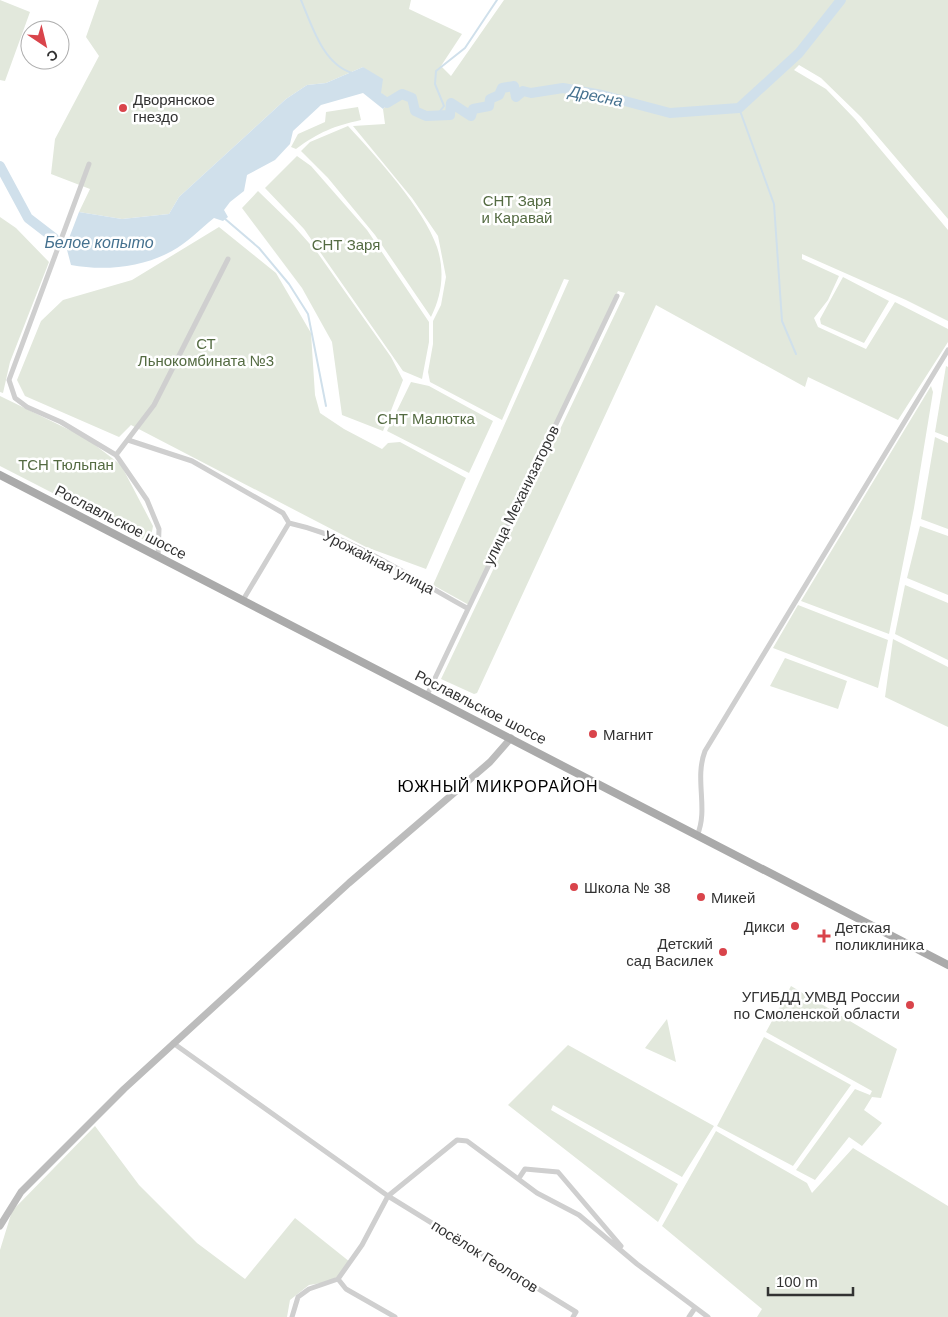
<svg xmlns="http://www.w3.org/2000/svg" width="948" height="1317" font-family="Arial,sans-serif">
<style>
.green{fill:#e2e8dc}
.water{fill:#d0e0eb}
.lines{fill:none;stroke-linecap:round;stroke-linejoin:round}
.stream{stroke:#d0e0eb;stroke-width:2}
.river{stroke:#d0e0eb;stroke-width:10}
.street{stroke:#cfcfcf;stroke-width:5}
.secondary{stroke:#bcbcbc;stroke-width:7}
.primary{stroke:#aaa;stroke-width:8}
.poi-dot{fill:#d9444b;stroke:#fff;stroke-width:2}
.labels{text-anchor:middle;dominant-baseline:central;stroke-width:5;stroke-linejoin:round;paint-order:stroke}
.poi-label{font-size:15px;fill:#323232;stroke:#fff;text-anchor:start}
.park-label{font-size:15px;fill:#546b42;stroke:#fff}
.street-label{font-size:15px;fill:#323232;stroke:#fff}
.water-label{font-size:16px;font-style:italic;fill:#45718f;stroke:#fff}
.neighbourhood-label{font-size:16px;letter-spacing:1px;fill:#000;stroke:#fff}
</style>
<rect width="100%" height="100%" fill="#fff"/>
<path class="green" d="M0 0 30 12 5 81 0 80Z
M99 0H411L409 9 462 34 441 66 451 76 504 0H948V219L861 117 821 78 799 65 794 70 826 89 855 119 948 230V321L906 300 802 254V259L839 276 828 300 814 318 818 327 866 349 895 302 948 329V342L898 420 808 377 805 387 656 305 477 693 474 694 441 679 625 293 618 291 469 605 433 585 569 280 564 279 502 420 430 382 428 372 433 344V321L441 305 446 277 438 236 412 198 353 126 385 124 383 109 391 101 381 93 363 67 326 83 307 85 286 99 179 197 169 214 122 219 79 212 90 189 51 174 55 139 99 56 86 37Z
M358 107 361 120C334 126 319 132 296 149L291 147 298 134 325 122 326 112Z
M348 126C376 156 424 209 437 247 445 271 442 295 431 317L375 235 328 178 301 151 310 142Z
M297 156 311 166 367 230 429 322V342L422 379 403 371 304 229 265 188Z
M258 191 293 225 317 252 391 357 403 380 383 431 342 415 332 342 302 288 242 208Z
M0 217 16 228 49 262 10 362 3 393 0 392Z
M219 227 276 273 311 333 315 395 320 413 344 429 382 449 388 443 400 442 466 478 426 569 366 547 131 425 119 437 25 396 17 380 41 321 63 300 132 280Z
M843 277 889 301 864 343 821 324 820 319Z
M946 366 948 367V437L935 432Z
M411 382 429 386 493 421 469 473 387 431Z
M931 386 933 392 914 508 889 634 801 601Z
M0 396 86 438 121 465 153 526 150 543 0 466Z
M935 437 948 443V529L921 519Z
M920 526 948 536V595L907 578Z
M905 585 948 603V660L895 634Z
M798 605 888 640 878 688 773 648Z
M893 639 948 667V727L885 697Z
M785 658 847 681 838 709 770 686Z
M791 986 897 1049 881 1098 872 1097 864 1110 882 1123 862 1146 849 1137 815 1180 796 1170 855 1089 870 1095 872 1091 766 1032Z
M667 1019 676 1062 645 1048Z
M764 1037 851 1085 793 1166 717 1126Z
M568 1045 714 1126 682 1177 553 1105 551 1110 678 1184 658 1222 508 1105Z
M95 1126 139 1185 197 1243 245 1279 295 1218 350 1262 334 1281 309 1285 290 1300 287 1317H0V1250L12 1211Z
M716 1131 807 1183 812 1193 853 1148 948 1206V1317H757L762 1309 662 1226Z"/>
<path class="water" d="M363 67 383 79 381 93 391 101 383 109 363 93 321 105 293 131 290 144 275 160 247 175 244 191 230 202 224 210 228 217 223 221 214 218C200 229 187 243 172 251 142 268 103 271 71 265L66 246 79 212 122 219 169 214 179 197 286 99 307 85 326 83Z"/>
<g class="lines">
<path class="stream" d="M301 0C312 26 323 64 352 73
M739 108 774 204 782 321 796 354
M436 116 444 106 435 84 436 71 465 48 497 0
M224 218 259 248 289 284 308 314 326 406"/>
<path class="river" d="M380 98 387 103 402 94 412 98 415 111 426 116 450 115 451 103 471 116 473 109 489 106 490 99 499 95 502 88 514 86 516 97 523 91 531 93 563 88 602 95 670 113 739 108 799 53 841 0
M0 166 28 218 54 238"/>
<path class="street" d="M89 164 9 380 15 398 27 407 61 422 116 455 147 500 159 529 158 557
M128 440 192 461 283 513 289 523C353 537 410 577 467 608
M116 455 154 405 228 259
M243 600 289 523
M427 695 617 296
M697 836C709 808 694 780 705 751L948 350
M173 1043 388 1196 576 1312 573 1317
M519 1178 525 1169 558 1172 621 1246
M292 1317 298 1297 309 1289 338 1279
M395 1317 346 1289 338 1279 362 1245 388 1196 457 1140 467 1141 537 1193 579 1215 637 1264 708 1317
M689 1317 695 1308"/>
<path class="secondary" d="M0 1226 21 1192 124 1089 349 883 490 762 511 738"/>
<path class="primary" d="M0 475 948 965"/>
</g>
<g class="poi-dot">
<circle cx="123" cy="108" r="5"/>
<circle cx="593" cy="734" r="5"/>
<circle cx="574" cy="887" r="5"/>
<circle cx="701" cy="897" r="5"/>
<circle cx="795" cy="926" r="5"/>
<path d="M821.5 928.5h5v5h5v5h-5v5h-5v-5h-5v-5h5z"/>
<circle cx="723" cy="952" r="5"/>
<circle cx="910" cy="1005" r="5"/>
</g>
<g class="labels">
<g class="poi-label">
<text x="133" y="99">Дворянское<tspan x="133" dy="17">гнездо</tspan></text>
<text x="603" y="734">Магнит</text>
<text x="584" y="887">Школа № 38</text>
<text x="711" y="897">Микей</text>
<text x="785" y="926" text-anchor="end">Дикси</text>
<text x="835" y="927">Детская<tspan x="835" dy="17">поликлиника</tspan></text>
<text x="713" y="943" text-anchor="end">Детский<tspan x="713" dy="17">сад Василек</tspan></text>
<text x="900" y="996" text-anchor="end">УГИБДД УМВД России<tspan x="900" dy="17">по Смоленской области</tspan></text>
</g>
<g class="park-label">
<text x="517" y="200">СНТ Заря<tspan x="517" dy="17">и Каравай</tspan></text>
<text x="346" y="244">СНТ Заря</text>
<text x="206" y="343">СТ<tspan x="206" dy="17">Льнокомбината №3</tspan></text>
<text x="426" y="418">СНТ Малютка</text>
<text x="66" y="464">ТСН Тюльпан</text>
</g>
<g class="street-label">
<text transform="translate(521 495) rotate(-64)">улица Механизаторов</text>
<text transform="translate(121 522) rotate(27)">Рославльское шоссе</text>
<text transform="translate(379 562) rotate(27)">Урожайная улица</text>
<text transform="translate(481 707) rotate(27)">Рославльское шоссе</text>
<text transform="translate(485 1256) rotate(32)">посёлок Геологов</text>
</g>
<g class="water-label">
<text transform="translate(596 96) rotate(11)">Дресна</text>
<text x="99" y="242">Белое копыто</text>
</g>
<g class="neighbourhood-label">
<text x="498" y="786">ЮЖНЫЙ МИКРОРАЙОН</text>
</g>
</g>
<g transform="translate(45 45) rotate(145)"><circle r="24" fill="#ffffff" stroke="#adadad"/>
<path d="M0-4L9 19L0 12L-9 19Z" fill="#d9444b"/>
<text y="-8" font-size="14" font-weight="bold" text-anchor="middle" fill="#323232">С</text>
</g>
<path d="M768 1287v8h85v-8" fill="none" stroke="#323232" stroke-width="2.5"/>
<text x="776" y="1287" font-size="15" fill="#323232" stroke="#ffffff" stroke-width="4" paint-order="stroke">100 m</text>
</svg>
